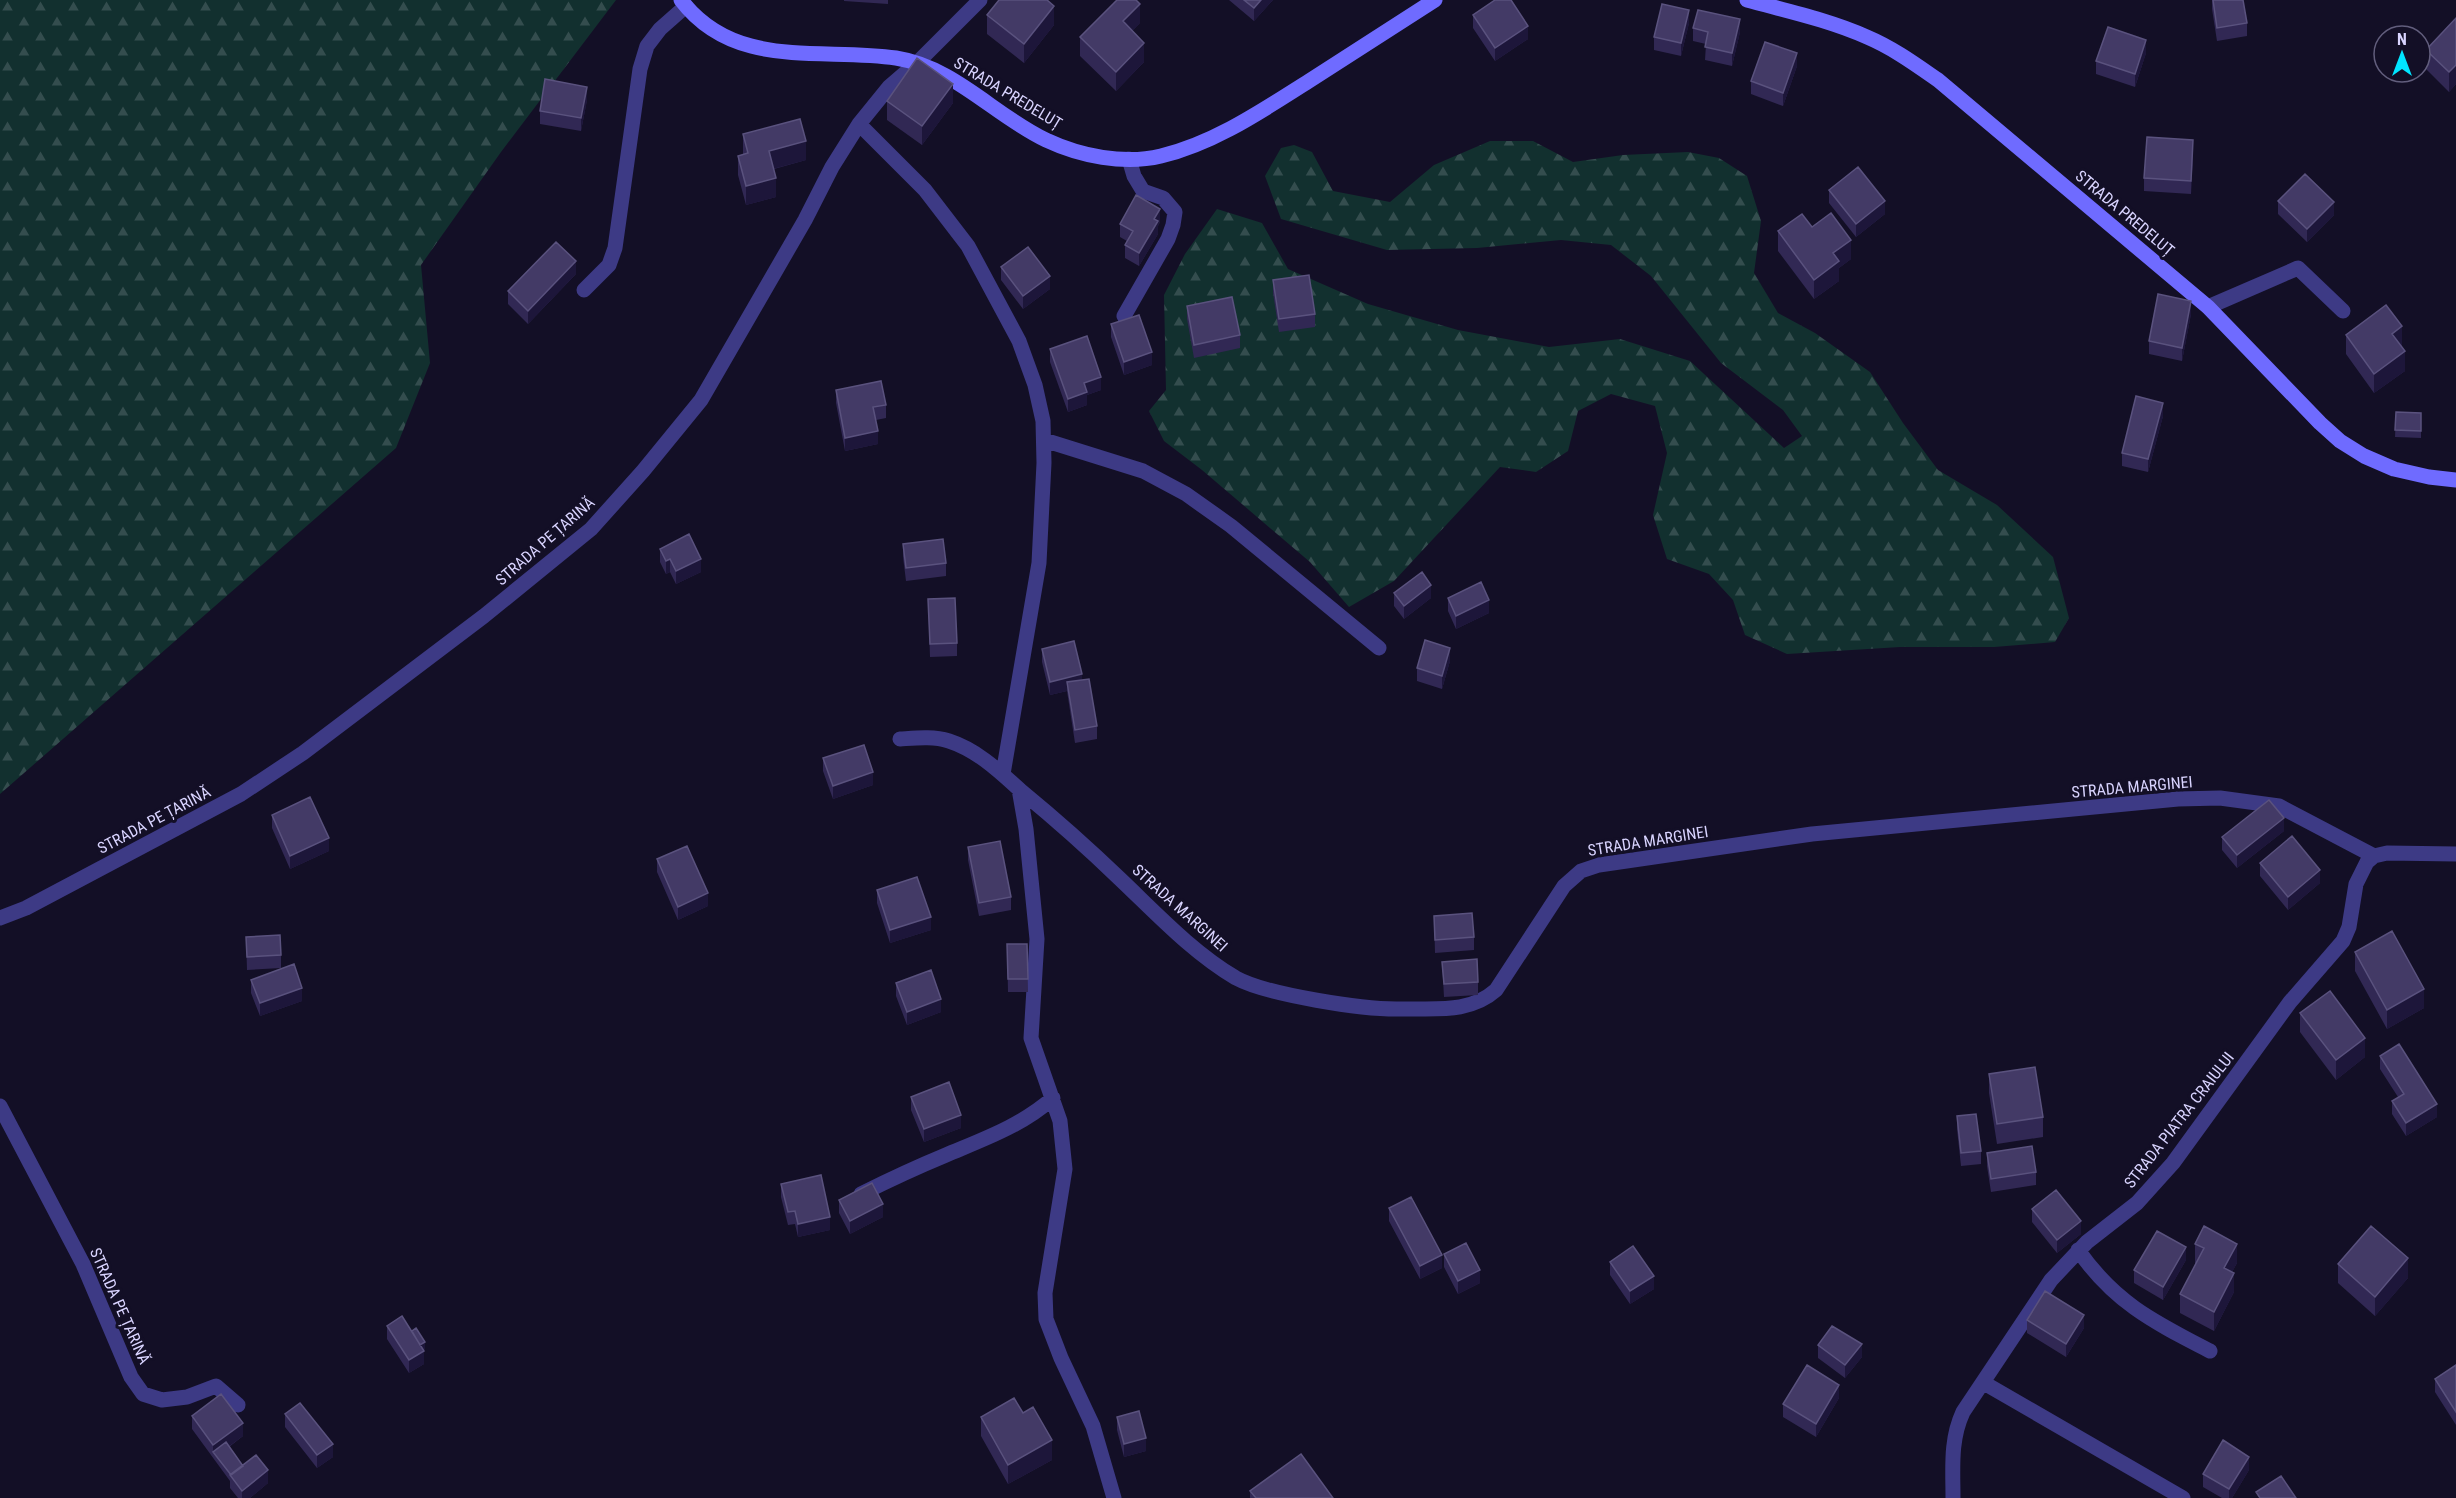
<svg xmlns="http://www.w3.org/2000/svg" width="2456" height="1498" font-family="'Roboto Condensed',sans-serif">
<style>
.forest{fill:url(#forest-firs)}
.lines{fill:none;stroke-linecap:round;stroke-linejoin:round}
.minor{stroke:#3d3a85;stroke-width:15}
.secondary{stroke:#6f6bff;stroke-width:15}
.wall{fill:#312854}
.shaded-wall{fill:#1d163a}
.building{fill:#433a66;stroke:#5a527e;stroke-width:1.5}
.labels{text-anchor:middle;dominant-baseline:central;stroke-width:6;stroke-linejoin:round;paint-order:stroke}
.street-label{font-size:16px;fill:#d9d4ff;stroke:#130f26}
</style>
<defs>
<pattern id="forest-firs" width="22" height="20" patternUnits="userSpaceOnUse" patternTransform="scale(1.5)"><rect width="22" height="20" fill="#12302f"/><path d="M5 1l3.5 6h-7zM16 11l3.5 6h-7z" fill="#344d4e"/></pattern>
</defs>
<rect width="100%" height="100%" fill="#130f26"/>
<path class="forest" d="M0 0H616L501 152 421 265 430 363 396 448 0 794Z
M1490 141H1533L1573 162 1623 155 1688 152 1719 158 1747 176 1761 221 1754 273 1778 313 1815 333 1870 372 1903 423 1938 470 1997 505 2053 557 2069 618 2055 642 1994 647H1900L1787 654 1745 635 1733 600 1709 574 1667 559 1653 515 1667 453 1655 406 1611 394 1578 411 1568 451 1536 472 1500 467 1394 581 1349 607 1310 562 1202 470 1164 441 1149 411 1166 390 1164 295 1185 254 1217 209 1262 223 1288 269 1368 304 1458 330 1549 347 1620 339 1690 361 1784 448 1802 436 1783 410 1721 363 1651 276 1611 245 1561 240 1477 248 1387 250 1281 219 1265 176 1281 148 1294 145 1312 152 1333 191 1390 202 1434 165Z"/>
<g class="lines">
<path class="minor" d="M859 124 925 190 968 246 1019 341 1035 385 1043 421 1044 463 1039 563 1003 774
M584 290 609 265 615 248 640 69 647 46 660 29 686 6
M2208 307 2298 268 2343 311
M1124 316 1168 239 1173 225 1175 212 1163 198 1143 191 1134 176 1129 159
M1044 440 1143 471 1186 494 1231 526 1379 648
M900 739C916 738 933 736 949 741 977 750 999 771 1020 790 1054 818 1087 847 1119 878 1156 913 1192 952 1236 978 1267 995 1365 1010 1401 1009 1435 1008 1469 1014 1496 990L1564 886 1581 871 1599 865 1812 834 2178 799 2220 798 2279 806 2374 856
M1019 789 1026 829 1037 939 1031 1038 1060 1121 1065 1169 1045 1293 1046 1319 1061 1358 1093 1426 1114 1498
M0 918 26 908 241 794 303 753 484 616 591 529 643 471 701 400 805 220 832 167 859 124 889 87 918 62 980 0
M0 1106 83 1264 131 1377 143 1394 162 1400 187 1397 216 1386 238 1405
M861 1194C889 1180 917 1167 946 1155 984 1139 1021 1126 1053 1098
M2078 1250C2115 1303 2154 1322 2210 1351
M1984 1383 2183 1498
M1953 1498C1953 1468 1950 1440 1963 1412L2051 1280 2087 1242 2137 1203 2173 1163 2290 1002 2343 941 2349 927 2356 884 2367 862 2374 856 2387 853 2456 854"/>
<path class="secondary" d="M681 0C735 71 822 47 896 58 954 67 995 116 1046 140 1080 156 1124 165 1161 156 1215 143 1263 110 1309 81 1351 54 1393 27 1435 0
M1747 0C1787 11 1829 20 1867 37 1893 48 1915 64 1938 80L2208 307 2320 423 2340 441 2364 456 2394 469 2429 477 2456 480"/>
</g>
<path class="wall" d="M844 0H888V4L844 1Z
M1229 0H1273L1254 21Z
M2212 0H2243L2247 23V36L2217 41 2212 9Z
M987 15 1054 25 1024 63 987 34Z
M1473 15 1528 39 1495 61 1473 28Z
M2456 18V84L2449 92 2426 69V50Z
M1140 23 1132 31 1144 62 1116 91 1080 56V37Z
M1689 23 1681 56 1654 50V37Z
M1693 28 1740 32 1732 66 1705 60 1706 44 1693 41Z
M2146 53 2135 87 2096 74V61Z
M1797 66 1783 106 1751 94V81Z
M587 100 581 131 540 124V111Z
M887 101 953 103 922 145 887 120Z
M743 134 806 160 774 169 776 197 746 205 738 175V156L743 155Z
M2193 153 2191 194 2144 191V178Z
M1829 190 1885 214 1856 237 1829 203Z
M2278 201 2334 215 2307 242 2278 214Z
M1160 222 1158 226V234L1139 266 1125 258V245L1127 241 1120 237V224Z
M1812 227 1851 259 1839 268V281L1814 299 1778 251V231Z
M1001 267 1050 289 1023 309 1001 280Z
M576 274 528 324 508 304V291Z
M1273 280 1315 314V327L1279 332 1273 293Z
M1187 306 1240 335V348L1194 358 1187 319Z
M2191 314 2182 361 2149 354V341Z
M1111 324 1152 365 1124 375 1111 337Z
M2346 335 2402 346H2401L2405 371 2374 393 2346 354Z
M1050 349 1101 390 1087 395V405L1068 412 1050 362Z
M836 390 886 405V418L876 420 878 444 845 451 836 403Z
M2396 412 2421 413V438L2395 437Z
M2163 416 2148 472 2122 466V453Z
M903 544 946 563V576L906 581 903 557Z
M660 549 701 572 676 584 670 572 666 574 660 562Z
M1394 593 1431 598 1404 619 1394 606Z
M1448 598 1489 613 1456 629 1448 611Z
M928 599 957 643V656L930 657Z
M1042 649 1082 680 1097 726V739L1075 743 1067 691 1050 695 1042 662Z
M1450 661 1442 689 1417 681V668Z
M823 758 873 785 833 799 823 771Z
M272 815 329 851 290 869 272 828Z
M2284 831 2237 868 2222 850V837Z
M968 847 1011 897V910L979 916 968 860Z
M657 859 708 906 678 920 657 872Z
M2260 863 2320 883 2288 910 2260 876Z
M877 890 931 930 890 943 877 903Z
M1434 916 1474 937V950L1435 953Z
M246 937 281 955V968L247 970Z
M1007 944H1027L1028 992H1008Z
M2355 952 2424 1008 2387 1029 2355 971Z
M1442 962 1478 982V995L1444 997Z
M251 980 302 1001 260 1016 251 993Z
M896 983 941 1012 907 1025 896 996Z
M2300 1013 2365 1057 2336 1080 2300 1032Z
M2380 1056 2437 1117 2406 1136 2392 1114V1101L2398 1097 2380 1069Z
M1989 1074 2043 1117V1137L1997 1144 1989 1093Z
M911 1097 961 1128 924 1142 911 1110Z
M1957 1116 1981 1151V1164L1961 1166 1957 1129Z
M1987 1153 2036 1172V1185L1991 1192 1987 1166Z
M781 1184 830 1230 798 1237 795 1224 788 1225 781 1197Z
M839 1200 883 1217 850 1234 839 1213Z
M1389 1208 1442 1268 1420 1279 1389 1221Z
M2032 1209 2081 1234 2057 1253 2032 1222Z
M2195 1244 2237 1263 2232 1272 2234 1292 2214 1331 2180 1313V1294L2196 1263H2195Z
M1444 1254 1480 1283 1458 1294 1444 1267Z
M2186 1260 2163 1300 2134 1283V1270Z
M1610 1262 1654 1289 1630 1304 1610 1275Z
M2338 1264 2408 1278 2375 1316 2338 1283Z
M2027 1320 2084 1328 2066 1357 2027 1333Z
M387 1326 412 1331 425 1349 423 1350 424 1364 409 1373 387 1339Z
M1818 1345 1862 1357 1845 1378 1818 1358Z
M2456 1365V1425L2435 1392V1379Z
M1839 1398 1816 1437 1783 1417V1404Z
M1023 1413 1052 1460 1008 1484 981 1436V1417Z
M285 1414 333 1457 317 1468 285 1427Z
M192 1416 243 1436 229 1447 243 1466 268 1483 250 1498H238L230 1488V1481L192 1429Z
M1117 1417 1146 1451 1124 1457 1117 1430Z
M2249 1470 2232 1498H2222L2203 1487V1474Z
M1250 1491 1333 1498H1250Z"/>
<path class="shaded-wall" d="M1261 0H1273L1254 21V8Z
M1140 4V23L1123 41V21Z
M1054 6V25L1024 63V44Z
M1689 10V23L1681 56V43Z
M1740 19V32L1732 66V53Z
M1528 26V39L1495 61V48Z
M2146 40V53L2135 87V74Z
M1144 43V62L1116 91V72Z
M1797 53V66L1783 106V93Z
M2456 65V84L2449 92V72Z
M953 84V103L922 145V126Z
M587 87V100L581 131V118Z
M2193 140V153L2191 194V181Z
M806 141V160L769 170V151Z
M776 178V197L746 205V186Z
M1885 201V214L1856 237V224Z
M2334 202V215L2307 242V229Z
M1160 209V222L1158 226V234L1139 266V253L1154 219Z
M1851 240V259L1839 268V281L1814 299V280L1833 253Z
M576 261V274L528 324V311Z
M1050 276V289L1023 309V296Z
M2191 301V314L2182 361V348Z
M2402 326V346L2392 353V334Z
M2405 351V371L2374 393V374Z
M1152 352V365L1124 375V362Z
M1101 377V390L1087 395V405L1068 412V399L1084 383Z
M2163 403V416L2148 472V459Z
M878 431V444L845 451V438Z
M670 559V572L666 574V561Z
M701 559V572L676 584V571Z
M1431 585V598L1404 619V606Z
M1489 600V613L1456 629V616Z
M1450 648V661L1442 689V676Z
M1082 674V687L1067 682V691L1050 695V682Z
M873 772V785L833 799V786Z
M2284 818V831L2237 868V855Z
M329 838V851L290 869V856Z
M2320 870V883L2288 910V897Z
M708 893V906L678 920V907Z
M931 917V930L890 943V930Z
M302 988V1001L260 1016V1003Z
M2424 989V1008L2387 1029V1010Z
M941 999V1012L907 1025V1012Z
M2365 1038V1057L2336 1080V1060Z
M2437 1104V1117L2406 1136V1123Z
M961 1115V1128L924 1142V1129Z
M883 1204V1217L850 1234V1221Z
M830 1217V1230L798 1237V1224Z
M2081 1221V1234L2057 1253V1240Z
M2237 1244V1263L2224 1287V1268Z
M2186 1247V1260L2163 1300V1287Z
M1442 1255V1268L1420 1279V1266Z
M2408 1258V1278L2375 1316V1297Z
M1480 1270V1283L1458 1294V1281Z
M2234 1273V1292L2214 1331V1312Z
M1654 1276V1289L1630 1304V1291Z
M2084 1315V1328L2066 1357V1344Z
M425 1342V1349L417 1353V1347Z
M1862 1344V1357L1845 1378V1365Z
M424 1351V1364L409 1373V1360Z
M1839 1385V1398L1816 1437V1424Z
M243 1423V1436L216 1456 213 1452V1445Z
M1146 1438V1451L1124 1457V1444Z
M1052 1440V1460L1008 1484V1465Z
M333 1444V1457L317 1468V1455Z
M2249 1457V1470L2232 1498H2229V1489Z
M268 1470V1483L250 1498H242V1491Z"/>
<path class="building" d="M999 0H1047L1054 6 1024 44 987 15Z
M1117 0H1136L1140 4 1123 21 1144 43 1116 72 1080 37Z
M1244 0H1261L1254 8Z
M1495 0H1511L1528 26 1495 48 1473 15Z
M2213 0H2243L2247 23 2217 28Z
M1662 4 1689 10 1681 43 1654 37Z
M1698 10 1740 19 1732 53 1705 47 1708 32 1693 28Z
M2456 18V65L2449 72 2426 50Z
M2108 27 2146 40 2135 74 2096 61Z
M1765 42 1797 53 1783 93 1751 81Z
M917 58 953 84 922 126 887 101Z
M545 79 587 87 581 118 540 111Z
M800 119 806 141 769 151 776 178 746 186 738 156 748 153 743 134Z
M2147 137 2193 140 2191 181 2144 178Z
M1858 167 1885 201 1856 224 1829 190Z
M2305 174 2334 202 2307 229 2278 201Z
M1136 195 1160 209 1154 219 1158 221 1139 253 1125 245 1133 231 1120 224Z
M1831 213 1851 240 1833 253 1839 261 1814 280 1778 231 1802 214 1812 227Z
M556 242 576 261 528 311 508 291Z
M1028 247 1050 276 1023 296 1001 267Z
M1309 275 1315 314 1279 319 1273 280Z
M2158 294 2191 301 2182 348 2149 341Z
M1232 297 1240 335 1194 345 1187 306Z
M2386 305 2402 326 2392 334 2405 351 2374 374 2346 335Z
M1139 315 1152 352 1124 362 1111 324Z
M1087 336 1101 377 1084 383 1087 392 1068 399 1050 349Z
M881 381 886 405 873 407 878 431 845 438 836 390Z
M2136 396 2163 403 2148 459 2122 453Z
M2396 412 2421 413V431L2395 430Z
M689 534 701 559 676 571 670 559 666 561 660 549Z
M943 539 946 563 906 568 903 544Z
M1422 572 1431 585 1404 606 1394 593Z
M1481 582 1489 600 1456 616 1448 598Z
M955 598 957 643 930 644 928 599Z
M1425 640 1450 648 1442 676 1417 668Z
M1074 641 1082 674 1050 682 1042 649Z
M1089 679 1097 726 1075 730 1067 682Z
M864 745 873 772 833 786 823 758Z
M310 797 329 838 290 856 272 815Z
M2269 800 2284 818 2237 855 2222 837Z
M2292 836 2320 870 2288 897 2260 863Z
M1000 841 1011 897 979 903 968 847Z
M687 846 708 893 678 907 657 859Z
M917 877 931 917 890 930 877 890Z
M1472 913 1474 937 1435 940 1434 916Z
M2392 931 2424 989 2387 1010 2355 952Z
M280 935 281 955 247 957 246 937Z
M1007 944H1027L1028 979H1008Z
M1477 959 1478 982 1444 984 1442 962Z
M294 964 302 988 260 1003 251 980Z
M931 970 941 999 907 1012 896 983Z
M2330 991 2365 1038 2336 1060 2300 1013Z
M2399 1044 2437 1104 2406 1123 2392 1101 2404 1094 2380 1056Z
M2035 1067 2043 1117 1997 1124 1989 1074Z
M949 1082 961 1115 924 1129 911 1097Z
M1976 1114 1981 1151 1961 1153 1957 1116Z
M2032 1146 2036 1172 1991 1179 1987 1153Z
M821 1175 830 1217 798 1224 795 1211 788 1212 781 1184Z
M872 1183 883 1204 850 1221 839 1200Z
M2056 1190 2081 1221 2057 1240 2032 1209Z
M1411 1197 1442 1255 1420 1266 1389 1208Z
M2204 1226 2237 1244 2224 1268 2234 1273 2214 1312 2180 1294 2204 1248 2195 1244Z
M2371 1226 2408 1258 2375 1297 2338 1264Z
M2157 1231 2186 1247 2163 1287 2134 1270Z
M1466 1243 1480 1270 1458 1281 1444 1254Z
M1633 1246 1654 1276 1630 1291 1610 1262Z
M2045 1291 2084 1315 2066 1344 2027 1320Z
M402 1316 424 1351 409 1360 387 1326Z
M1832 1326 1862 1344 1845 1365 1818 1345Z
M416 1328 425 1342 420 1345 412 1331Z
M1807 1365 1839 1385 1816 1424 1783 1404Z
M2456 1365V1412L2435 1379Z
M221 1394 243 1423 213 1445 192 1416Z
M1014 1398 1023 1413 1033 1407 1052 1440 1008 1465 981 1417Z
M300 1403 333 1444 317 1455 285 1414Z
M1139 1411 1146 1438 1124 1444 1117 1417Z
M2223 1440 2249 1457 2229 1489 2203 1474Z
M226 1442 243 1466 231 1475 213 1452Z
M1301 1454 1333 1498H1256L1250 1491Z
M256 1455 268 1470 242 1491 230 1475Z
M2281 1476 2296 1498H2260L2256 1492Z"/>
<g class="labels">
<g class="street-label">
<text transform="translate(1008 93) rotate(31)">STRADA PREDELUȚ</text>
<text transform="translate(2125 213) rotate(40)">STRADA PREDELUȚ</text>
<text transform="translate(545 541) rotate(-41)">STRADA PE ȚARINĂ</text>
<text transform="translate(2132 787) rotate(-5)">STRADA MARGINEI</text>
<text transform="translate(154 820) rotate(-28)">STRADA PE ȚARINĂ</text>
<text transform="translate(1648 841) rotate(-9)">STRADA MARGINEI</text>
<text transform="translate(1180 908) rotate(42)">STRADA MARGINEI</text>
<text transform="translate(2179 1120) rotate(-52)">STRADA PIATRA CRAIULUI</text>
<text transform="translate(120 1306) rotate(66)">STRADA PE ȚARINĂ</text>
</g>
</g>
<g transform="translate(2402 54)"><circle r="28" fill="#130f26" stroke="#625e7d" stroke-width="1.5"/>
<path d="M0-4.5L10 22L0 15L-10 22Z" fill="#00e5ff"/>
<text y="-9" font-size="16" font-weight="bold" text-anchor="middle" fill="#d9d4ff">N</text>
</g>
</svg>
